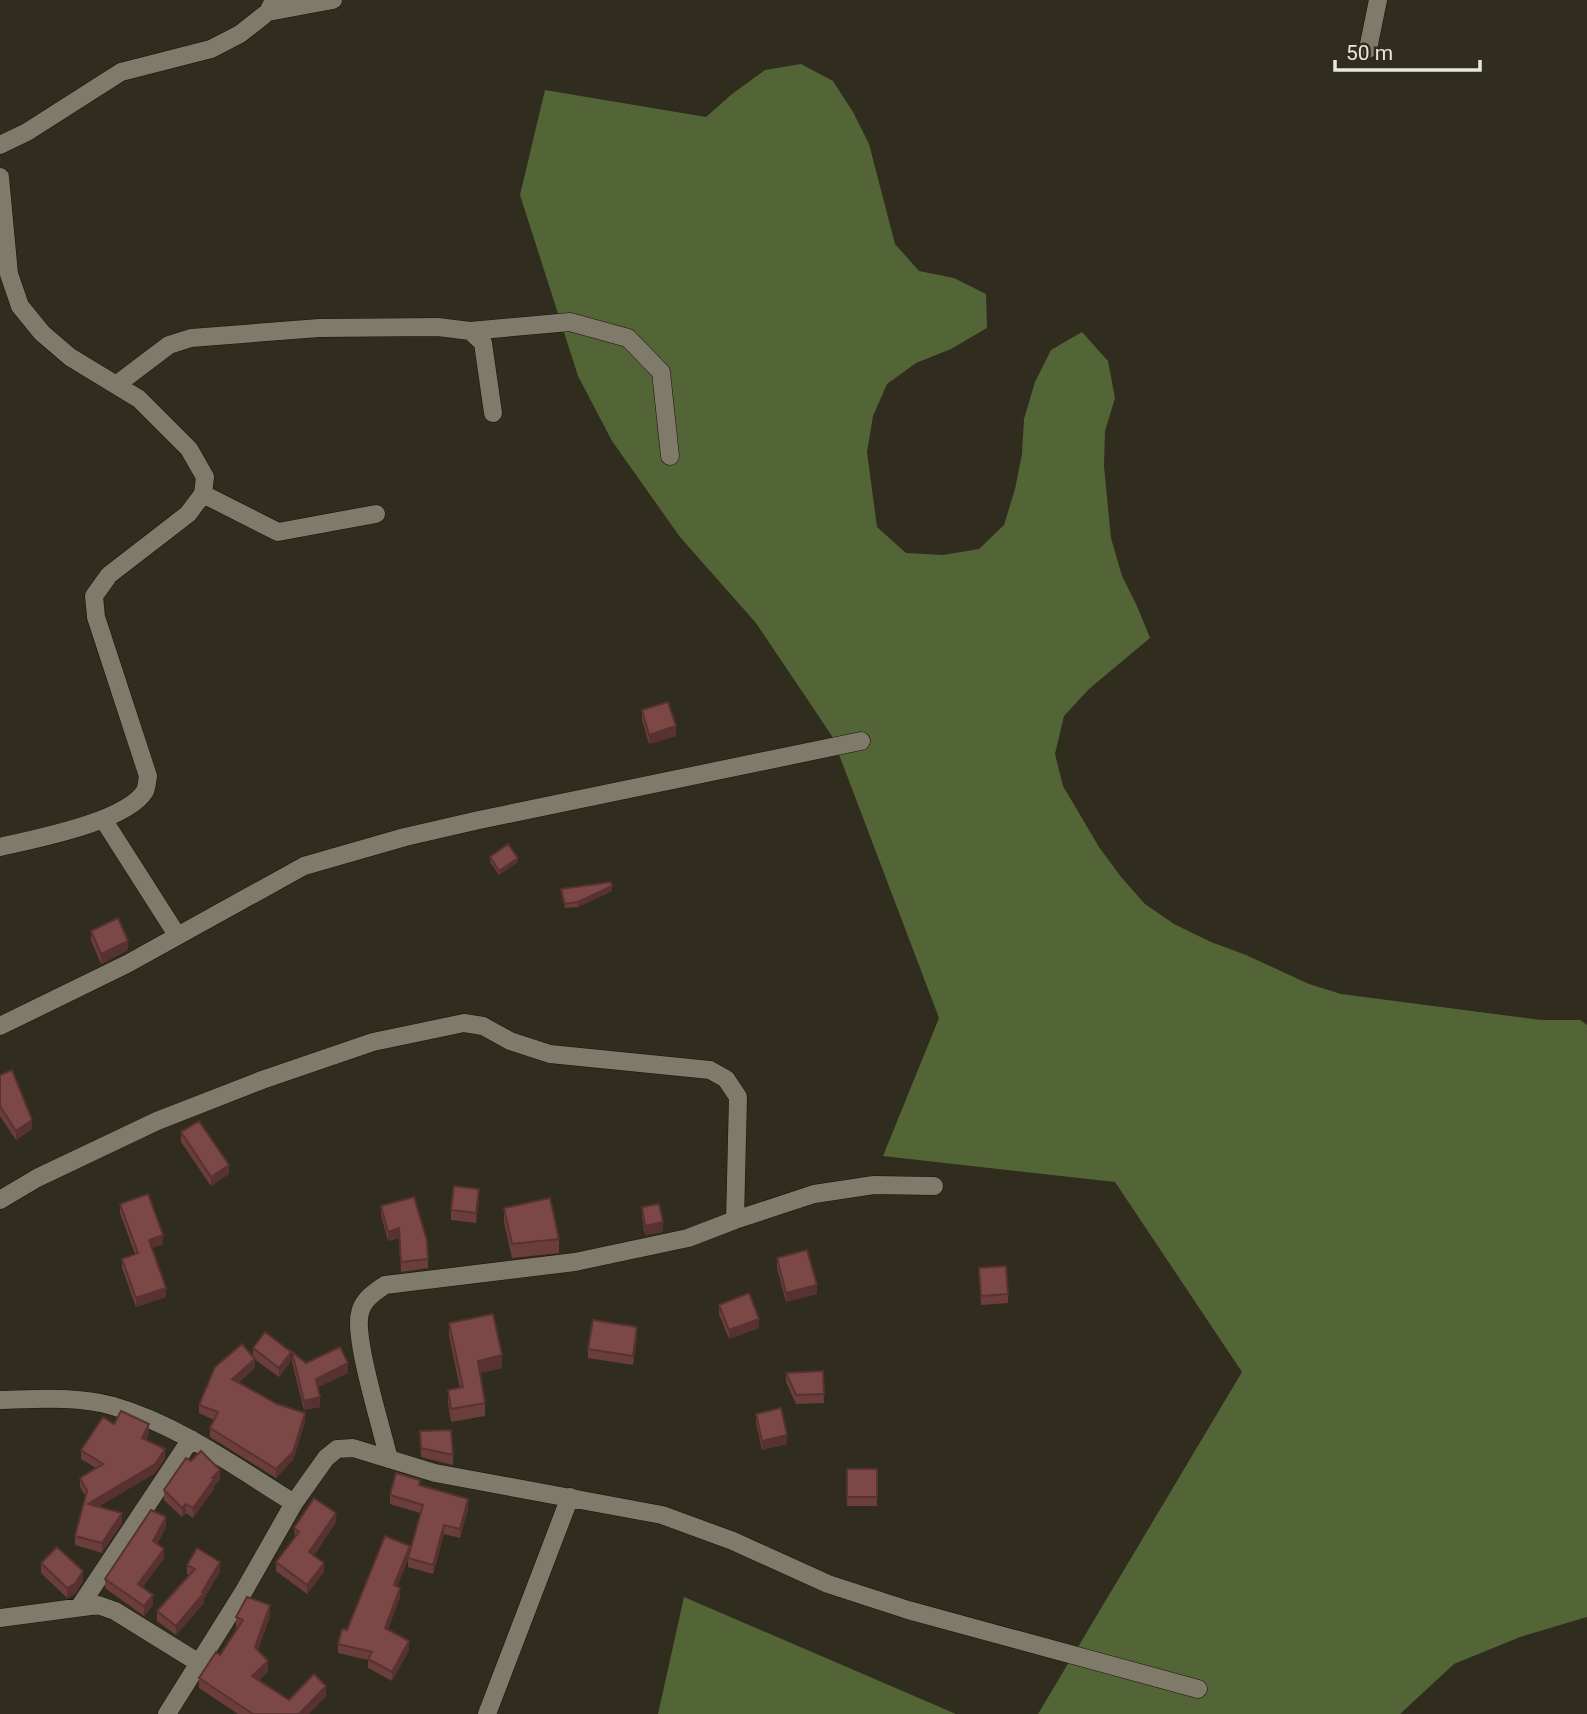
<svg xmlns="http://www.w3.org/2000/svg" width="1587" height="1714" font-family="Roboto,sans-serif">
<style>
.forest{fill:#536436}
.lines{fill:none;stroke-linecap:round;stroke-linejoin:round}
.street-casing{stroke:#181407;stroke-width:19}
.street{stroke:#7f7a6a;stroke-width:18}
.wall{fill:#6b3e3b}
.shaded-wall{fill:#573230}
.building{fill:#7c4845;stroke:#573230;stroke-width:2}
</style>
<rect width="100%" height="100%" fill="#302c1e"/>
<path class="forest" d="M801 64 833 81 853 112 869 144 895 244 919 271 954 278 986 294 987 328 951 349 916 363 887 384 873 416 867 452 877 527 906 553 943 555 979 549 1004 525 1015 489 1022 454 1024 419 1035 382 1051 350 1082 332 1108 361 1115 398 1105 431 1104 466 1111 538 1122 576 1137 606 1150 638 1089 689 1064 716 1055 754 1063 786 1099 847 1121 877 1145 904 1174 924 1211 942 1246 955 1309 984 1341 994 1541 1020H1580L1587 1025V1617L1520 1637 1454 1664 1400 1714H1038L1242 1372 1115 1182 883 1156 939 1018 832 736 756 623 680 537 612 441 578 376 520 195 545 90 706 117 732 94 765 70Z
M684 1597 956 1714H658Z"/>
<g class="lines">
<defs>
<path id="street" d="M268 12 333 0
M1368 49 1378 0
M0 145 27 132 121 72 211 49 240 34 268 12 274 0
M0 177 9 274 20 306 42 333 70 357 139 399 189 449 205 477 203 494 188 514 109 575 94 596 96 617 148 776C147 781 147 787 145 791 126 822 34 839 0 847
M470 331 570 322 628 338 661 372 670 456
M116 385 169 345 191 338 319 328 438 327 470 331 483 343 493 413
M203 494 278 532 376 514
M103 819 177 935
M0 1026 127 964 304 866 405 837 479 820 861 741
M0 1200 37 1178 157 1121 262 1080 373 1042 464 1023 483 1026 510 1041 550 1054 710 1070 726 1079 738 1097 735 1220
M0 1400C37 1399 77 1396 113 1406 179 1425 237 1468 294 1503
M389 1459C382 1430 353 1337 360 1313 363 1299 375 1292 385 1285L575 1262 688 1238 735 1220 814 1194 874 1185 934 1186
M80 1606 191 1439
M0 1618 98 1605 115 1611 199 1663
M167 1714 244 1591 294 1503 326 1458 337 1449 353 1448 435 1473 662 1515 733 1541 828 1584 908 1610 1198 1689
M487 1714 570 1497"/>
</defs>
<use href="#street" class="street-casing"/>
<use href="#street" class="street"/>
</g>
<path class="wall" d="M642 710 676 736 649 744 642 720Z
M490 857 518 862 499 875 490 862Z
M561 889 612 891 578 907 565 908 561 894Z
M91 931 128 950 101 964 91 940Z
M0 1075 32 1129 16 1140 0 1116Z
M181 1132 229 1174 211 1186 181 1142Z
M479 1199 476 1223 451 1220V1210Z
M120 1204 163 1244 152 1248 166 1297 136 1307 122 1268V1259L135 1254 120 1213Z
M381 1206 428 1259V1268L401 1272 399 1238 388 1241 381 1215Z
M642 1207 663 1232 645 1235 642 1217Z
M504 1208 559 1239V1253L512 1258 504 1222Z
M777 1258 817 1294 786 1302 777 1268Z
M979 1268 1008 1294V1303L981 1305Z
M719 1305 759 1328 729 1339 719 1314Z
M449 1323 502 1368 480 1373 485 1403V1416L451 1422 448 1403V1390L460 1388 449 1336Z
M637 1337 633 1365 588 1358V1349Z
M253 1348 291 1361 279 1377 253 1358 255 1368 239 1382 305 1422 293 1460 276 1478 210 1437V1428L214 1420 199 1413V1405L253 1357Z
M292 1352 306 1363 348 1373 318 1387 320 1407 304 1410 292 1362Z
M823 1371 824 1403 796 1404 786 1382V1373Z
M756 1414 787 1444 762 1450 756 1423Z
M114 1424 149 1434 145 1440 165 1458 155 1473 98 1507 122 1523 102 1553 75 1545V1536L86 1497 80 1487V1478L96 1468 81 1459V1450Z
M420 1431 453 1455V1465L421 1457Z
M847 1469H877V1506H847Z
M220 1480 214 1486V1489L193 1518 186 1513 182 1517 164 1500V1490Z
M420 1486 468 1509 460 1538 444 1534 433 1574 408 1567V1560L397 1586 400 1597 388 1629 409 1650 392 1681 368 1668V1660L338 1653V1644L347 1630 410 1551 420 1513 390 1504V1495Z
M336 1522 314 1555 324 1572 307 1594 276 1571V1562L295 1538 294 1528Z
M166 1527 157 1544 164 1558 142 1588 153 1605 144 1616 105 1588V1579Z
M41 1563 83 1581 75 1594 67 1598 41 1573Z
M187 1565 220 1572 204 1598V1603L176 1635 157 1621V1611L189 1575 187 1574Z
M270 1616 258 1650 268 1671 259 1680 289 1700 326 1696 309 1714H238L199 1688V1678L220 1655 237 1628H236V1617Z"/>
<path class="shaded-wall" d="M676 726V736L649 744V735Z
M518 858V862L499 875V871Z
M612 886V891L578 907V902Z
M128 941V950L101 964V954Z
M32 1120V1129L16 1140V1131Z
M229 1165V1174L211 1186V1177Z
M479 1189V1199L476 1223V1213Z
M663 1222V1232L645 1235V1226Z
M399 1228V1238L388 1241V1232Z
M163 1235V1244L149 1249V1240Z
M817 1285V1294L786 1302V1293Z
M166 1288V1297L136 1307V1298Z
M759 1319V1328L729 1339V1330Z
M637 1327V1337L633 1365V1356Z
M291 1352V1361L279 1377V1368Z
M502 1355V1368L478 1373V1361Z
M255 1359V1368L232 1388V1379Z
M348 1363V1373L316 1388V1379Z
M320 1397V1407L304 1410V1401Z
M305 1413V1422L293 1460 276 1478V1469Z
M149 1424V1434L142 1448V1438Z
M787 1435V1444L762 1450V1441Z
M165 1449V1458L155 1473 88 1513V1504Z
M220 1470V1480L214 1486V1489L193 1518V1508L212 1478Z
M468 1499V1509L460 1538V1529Z
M186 1504V1513L182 1517V1508Z
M122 1513V1523L102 1553V1543Z
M336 1513V1522L309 1561V1552Z
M166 1517V1527L153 1550V1541Z
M444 1525V1534L433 1574V1565Z
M410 1546V1555L394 1594V1585Z
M164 1549V1558L138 1594V1584Z
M220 1562V1572L204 1598V1603L176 1635V1626L202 1592Z
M324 1563V1572L307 1594V1585Z
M83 1571V1581L75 1594 67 1598V1588Z
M400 1588V1597L385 1637V1628Z
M153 1595V1605L144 1616V1606Z
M270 1605V1616L255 1658V1647Z
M409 1641V1650L392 1681V1672Z
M268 1661V1671L252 1687V1676Z
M326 1686V1696L309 1714H299Z"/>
<path class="building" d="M668 702 676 726 649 735 642 710Z
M508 844 518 858 499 871 490 857Z
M611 882 612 886 578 902 565 904 561 889Z
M118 918 128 941 101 954 91 931Z
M12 1070 32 1120 16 1131 0 1106V1075Z
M199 1121 229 1165 211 1177 181 1132Z
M454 1186 479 1189 476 1213 451 1210Z
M148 1194 163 1235 149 1240 166 1288 136 1298 122 1259 138 1253 120 1204Z
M414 1197 427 1241 428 1259 401 1262 399 1228 388 1232 381 1206Z
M550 1198 559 1239 512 1244 504 1208Z
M659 1204 663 1222 645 1226 642 1207Z
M807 1250 817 1285 786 1293 777 1258Z
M1006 1266 1008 1294 981 1296 979 1268Z
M749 1293 759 1319 729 1330 719 1305Z
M493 1314 502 1355 478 1361 485 1403 451 1409 448 1390 463 1387 449 1323Z
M593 1320 637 1327 633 1356 588 1349Z
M265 1332 291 1352 279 1368 253 1348Z
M242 1344 255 1359 232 1379 277 1404 305 1413 293 1452 276 1469 210 1428 218 1412 199 1405 215 1367Z
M340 1347 348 1363 316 1379 320 1397 304 1401 292 1352 306 1363Z
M823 1371 824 1394 796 1395 786 1373Z
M781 1408 787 1435 762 1441 756 1414Z
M121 1411 149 1424 142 1438 165 1449 155 1464 88 1504 122 1513 102 1543 75 1536 87 1491 80 1478 103 1464 81 1450 103 1417 114 1424Z
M451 1430 453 1455 421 1448 420 1431Z
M201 1451 220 1470 212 1478 214 1479 193 1508 186 1504 182 1508 164 1490 186 1458 191 1461Z
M847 1469H877V1497H847Z
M396 1473 420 1480 419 1485 468 1499 460 1529 444 1525 433 1565 408 1558 423 1505 390 1495Z
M314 1498 336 1513 309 1552 324 1563 307 1585 276 1562 299 1532 294 1528Z
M151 1510 166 1517 153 1541 164 1549 138 1584 153 1595 144 1606 105 1579Z
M385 1536 410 1546 394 1585 400 1588 385 1628 409 1641 392 1672 368 1659 372 1652 338 1644 342 1629 347 1630Z
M57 1547 83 1571 75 1584 67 1588 41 1563Z
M197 1548 220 1562 202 1592 204 1593 176 1626 157 1611 195 1569 187 1565Z
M247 1597 270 1605 255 1647 268 1661 252 1676 289 1700 314 1674 326 1686 299 1714H253L199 1678 216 1652 220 1655 243 1620 236 1617Z"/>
<path d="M1335 60v10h145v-10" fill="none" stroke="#e9e6dd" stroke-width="3.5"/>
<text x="1346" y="60" font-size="21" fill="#e9e6dd" stroke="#302c1e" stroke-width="5" paint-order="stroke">50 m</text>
</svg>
